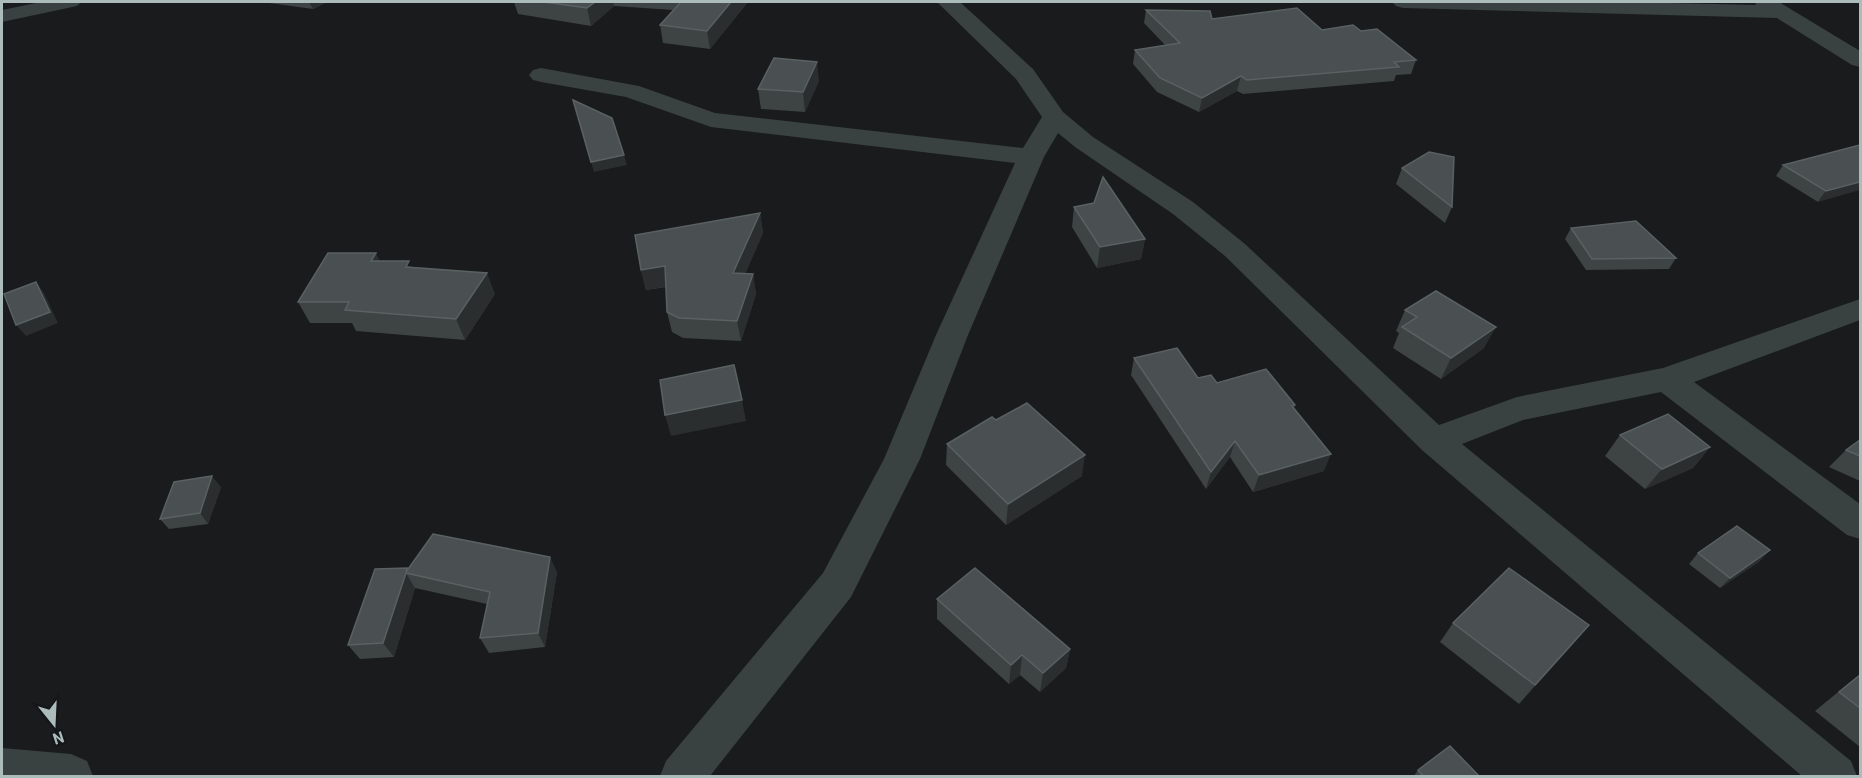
<svg xmlns="http://www.w3.org/2000/svg" width="1862" height="778" font-family="Barlow,sans-serif">
<style>
.lines{fill:none;stroke-linecap:round;stroke-linejoin:round}
.minor{fill:#3a4141;fill-rule:evenodd}
.wall{fill:#3e4344}
.shaded-wall{fill:#2a2e2f}
.building{fill:#4a5051;stroke:#596161;stroke-width:1.5}
</style>
<rect width="100%" height="100%" fill="#191b1c"/>
<g class="lines">
<path class="minor" d="M41 2H81L77 6 2 22V10Z
M937 2H960L1033 69 1063 112 1093 137 1193 202 1245 244 1439 425 1517 397 1663 368 1860 299V320L1694 382 1860 504V539L1847 535 1661 392 1523 420 1462 444 1851 761 1857 776H1802L1422 450 1225 256 1173 214 1075 147 1058 133 1044 157 968 335 920 459 851 597 710 776H660L666 761 823 573 884 459 936 335 1015 163 711 127 626 97 541 82 533 80 529 75 533 70 541 68 639 86 715 113 1023 148 1042 117 1016 79Z
M1392 2H1627L1756 5 1755 2H1779L1860 51V67L1852 65 1777 18 1403 8 1396 6Z
M2 748 71 754 87 761 93 776H2Z"/>
</g>
<path class="wall" d="M262 2H327L313 9Z
M514 2H748L710 49 663 43 660 25 673 10 614 6 591 26 518 14Z
M1146 10 1212 19 1322 30 1361 31 1416 60 1411 74 1396 75 1394 81 1243 94 1237 91 1199 112 1157 92 1133 64 1135 50 1165 45 1144 23Z
M819 81 805 112 761 109 758 89Z
M1860 145 1818 202 1776 176 1783 165Z
M1402 168 1452 207 1445 223 1396 184Z
M1074 207 1145 239 1141 259 1097 268 1072 227Z
M760 213 763 233 745 274H753L756 294 741 341 683 338 672 332 667 312 666 287 646 290 641 270Z
M1571 228 1676 258 1669 269 1586 270 1565 239Z
M380 261 412 267 495 294 465 340 356 331 352 323H310L298 302Z
M1405 310 1484 348 1441 379 1393 348 1399 333 1396 331Z
M1134 358 1198 378 1217 383 1295 405 1294 408 1324 471 1253 492 1230 457 1206 489 1131 375Z
M996 420 1082 476 1006 525 946 465 947 444Z
M1620 435 1710 447 1693 468 1645 489 1605 456Z
M1860 440V481L1829 467 1846 450Z
M221 487 208 524 169 529 160 519Z
M1698 553 1760 561 1720 588 1689 564Z
M407 568 408 569 557 572 545 647 489 653 480 638 487 604 415 588 394 657 360 659 348 645Z
M937 599 1070 649 1066 668 1040 692 1020 675 1009 684 937 619Z
M1453 623 1573 644 1519 704 1440 642Z
M1860 674V747L1815 711Z
M1418 770 1480 777H1413Z"/>
<path class="shaded-wall" d="M309 2H327L313 9Z
M595 2H613L614 6 591 26 587 8Z
M731 2H748L710 49 707 31Z
M817 62 819 81 805 112 803 92Z
M1241 76 1237 91 1199 112 1202 98Z
M624 155 627 165 594 172 591 162Z
M1860 182V190L1818 202 1826 191Z
M760 213 763 233 737 293 733 273Z
M1145 239 1141 259 1097 268 1100 247Z
M376 253 386 274 371 261Z
M665 266 669 286 646 290 641 270Z
M487 273 495 294 465 340 456 319Z
M753 274 756 294 741 341 737 321Z
M36 282 44 293 58 323 26 336 16 325Z
M1496 327 1484 348 1441 379 1451 358Z
M742 400 746 421 671 436 665 415Z
M1235 441 1230 457 1206 489 1211 472Z
M1710 447 1693 468 1645 489 1662 469Z
M1331 454 1324 471 1253 492 1259 475Z
M1085 455 1082 476 1006 525 1008 504Z
M212 476 221 487 208 524 200 513Z
M1770 550 1760 561 1720 588 1730 578Z
M550 557 557 572 545 647 538 633Z
M406 573 415 588 394 657 383 643Z
M1589 625 1573 644 1519 704 1535 685Z
M1070 649 1066 668 1040 692 1043 673Z
M1022 655 1020 675 1009 684 1011 665Z"/>
<path class="building" d="M544 2H595L587 8Z
M681 2H731L707 31 660 25Z
M1297 8 1322 30 1353 25 1361 31 1377 29 1416 60 1394 62 1399 67 1247 80 1241 76 1202 98 1160 78 1135 50 1180 43 1146 10 1210 11 1212 19Z
M774 58 817 62 803 92 758 89Z
M573 100 612 118 624 155 591 162Z
M1860 145V182L1826 191 1783 165Z
M1429 152 1454 157 1452 207 1402 168Z
M1103 177 1145 239 1100 247 1074 207 1094 203Z
M760 213 733 273 753 274 737 321 679 318 667 312 665 266 641 270 635 235Z
M1636 221 1676 258 1592 259 1571 228Z
M328 253H376L371 261H409L406 267 487 273 456 319 345 310 349 302H298Z
M36 282 50 312 16 325 4 294Z
M1436 291 1496 327 1451 358 1402 327 1417 317 1405 310Z
M1177 348 1198 378 1211 375 1217 383 1266 369 1295 405 1292 406 1331 454 1259 475 1235 441 1211 472 1134 358Z
M734 365 742 400 665 415 660 380Z
M1027 403 1085 455 1008 504 947 444 992 417 996 420Z
M1668 414 1710 447 1662 469 1620 435Z
M1860 440V456L1846 450Z
M212 476 200 513 160 519 174 482Z
M1737 526 1770 550 1730 578 1698 553Z
M433 534 550 557 538 633 480 638 490 592 406 573 383 643 348 645 375 569 407 568 406 572Z
M975 568 1070 649 1043 673 1022 655 1011 665 937 599Z
M1509 568 1589 625 1535 685 1453 623Z
M1860 675V708L1839 692Z
M1450 746 1480 777H1424L1418 770Z"/>
<rect width="1862" height="778" fill="none" stroke="#abbcba" stroke-width="6"/>
<g transform="translate(54 724) rotate(162)" stroke="#141617" stroke-width="4.5" paint-order="stroke">
<path d="M0-4.5L10 22L0 15L-10 22Z" fill="#abbcba"/>
<text y="-9" font-size="16" font-weight="bold" text-anchor="middle" fill="#abbcba">N</text>
</g>
</svg>
